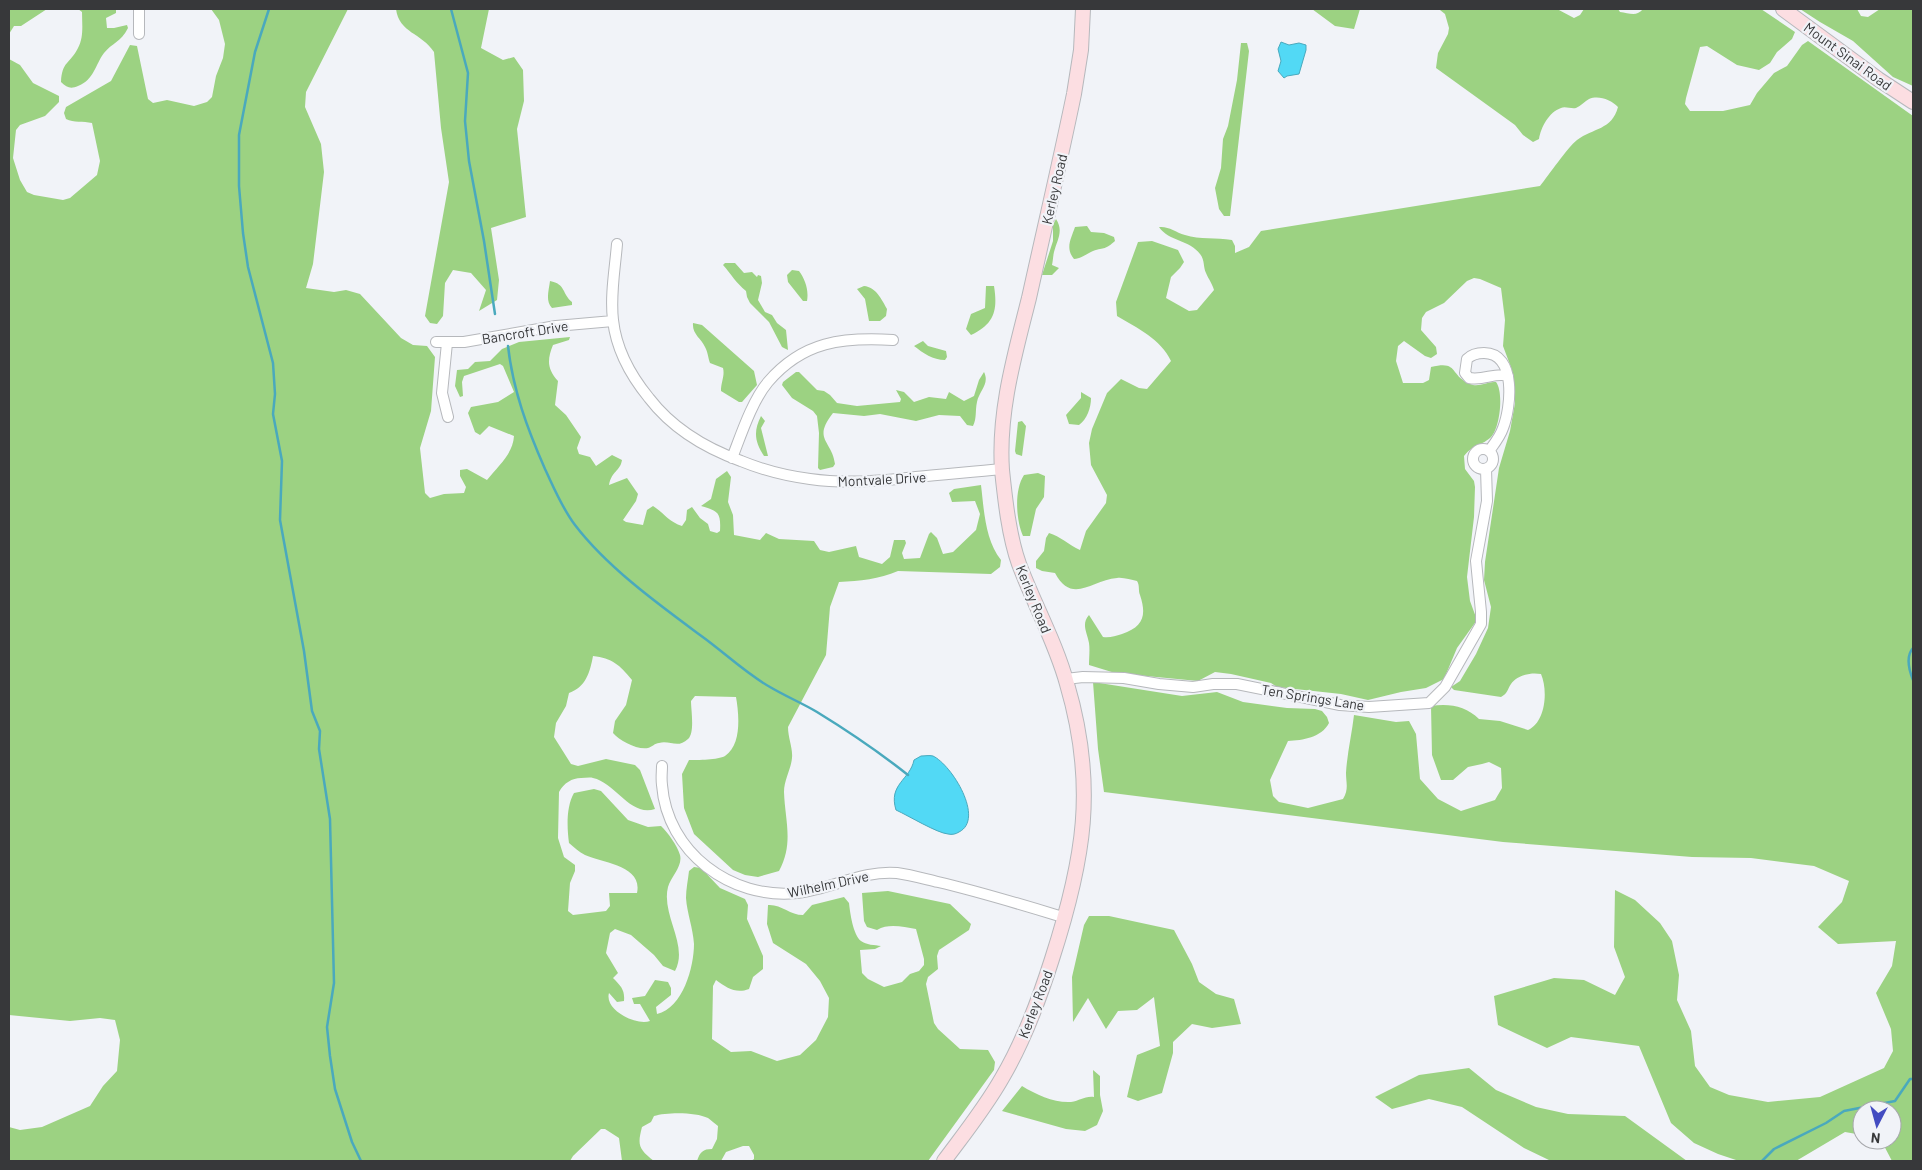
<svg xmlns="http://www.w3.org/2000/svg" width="1922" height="1170" font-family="Barlow,sans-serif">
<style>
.forest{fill:#9cd282}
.water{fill:#52d9f5;stroke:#4aa9bd}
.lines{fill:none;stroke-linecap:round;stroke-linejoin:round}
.stream{stroke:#4aa9bd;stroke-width:2.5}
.street-casing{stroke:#b6b8bc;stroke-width:12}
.secondary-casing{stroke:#b6b8bc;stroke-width:16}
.street{stroke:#fff;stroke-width:10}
.secondary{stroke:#fcdee2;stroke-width:14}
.labels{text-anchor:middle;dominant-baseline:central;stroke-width:4.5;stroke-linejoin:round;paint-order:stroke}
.street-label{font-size:14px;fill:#37383a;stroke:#f1f3f8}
</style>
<rect width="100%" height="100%" fill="#f1f3f8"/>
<path class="forest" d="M9 9H47L21 26H14L9 34Z
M78 9H116V13L106 18 107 28H114L127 25 128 28C121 42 112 43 104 53 95 65 94 80 78 86 71 89 67 88 61 82 62 61 70 64 78 48 84 37 82 24 82 12Z
M211 9H348L306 92 305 107 321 144 324 172 313 264 306 288 334 292 346 290 360 294 401 338 413 345 427 346 435 357 431 411 420 448 425 493 430 498 444 494 464 493 466 487 460 476V470L467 469 487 480C498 466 513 454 514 436L489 426 480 435 475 432 468 413 471 407 498 402 514 392 503 366 500 364 464 376 462 382 463 396 460 397 455 386 457 370 468 369 475 362 490 361 502 349 519 342 570 337 569 340 553 345C547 360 547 369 558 381L555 405 566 415 581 437 577 448 579 454 590 457 596 466 612 455 622 460C620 472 612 470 609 485L627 478 638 494 636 501 623 520 626 522 643 525 647 510 653 506C664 513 669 522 682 526L686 520 687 510 692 507 700 518 708 524 710 531 717 533 720 531C721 512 718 511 701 506L711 499 716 479 727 471 731 477 728 502 733 515 734 535 760 540 766 533 779 539 814 541 820 550 829 552 856 546 859 557 882 564 890 557 894 540H905L906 543 902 553 904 559 920 558 929 534 931 532 937 538 943 554 953 552 976 530 980 514 975 501 952 502 949 493 954 489 981 485C984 510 985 540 1001 560L1000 567 991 574 898 571C879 579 860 581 839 582L830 607 826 655 788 727C788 738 793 748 792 758 791 769 784 780 784 792 785 821 794 843 779 871L758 877 745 875 733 870 694 834 684 808 682 774 689 760C698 760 718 760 725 756 742 745 739 714 736 697L695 696 691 701C691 710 695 733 688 739 678 749 670 740 659 743 655 743 652 747 648 748 637 750 620 741 613 733L615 721 626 705 632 680C620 665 612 658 593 656 590 672 586 687 569 693L566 706 556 723 554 737 571 764 578 766 606 759 635 765 640 770 655 809C630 817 616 783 593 778 590 777 585 778 581 778 572 778 564 783 559 792L558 838 564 857 575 865V871L570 883 568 911 573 915 606 911 610 906 609 893H637C643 865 602 863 585 855 579 852 574 847 569 843 567 828 566 807 574 793L594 789 601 791 628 820 648 827 661 826C668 833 677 845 680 855 683 866 671 877 668 887 661 915 689 945 675 971L663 966 654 955 631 935 615 929 610 933 606 953 618 973 613 978C621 986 625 990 624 1001L617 1002 609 993C604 1010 636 1026 650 1021L640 1004H634L632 998 645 996 655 980 668 982 671 988V995L656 1007 657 1014C683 1008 694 967 694 944 693 928 687 913 686 898 686 889 688 880 689 871L694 867 701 868 720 888 745 899 748 905 747 919 763 956V969L753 977 749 989C736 994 727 988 716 980L713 986 712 1039 731 1052 751 1051 777 1061 800 1055 816 1040 828 1017 829 998 820 981 806 964 773 943 767 924 768 905C781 904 790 915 803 915L812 905 844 897 849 903C850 912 853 935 861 941 866 945 875 945 881 946L875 949 860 950 862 973 868 979 884 987 902 982 910 974 919 971 924 965V959L916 929C903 927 889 923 877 930L867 927 864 921 862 893 888 891 950 904 971 924 969 930 939 950 937 956 938 969 928 977 926 984 934 1023 938 1029 960 1049 988 1050 995 1062 994 1070 928 1161H751L754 1159V1155L749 1146H743L726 1152 721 1161H697C700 1152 703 1149 712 1149L717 1139 718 1126C714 1123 711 1120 708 1118 696 1112 667 1112 654 1116L651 1122 642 1127C637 1146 639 1149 654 1161H622L619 1138 605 1129H601L573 1156 570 1161H9V1127L20 1130 42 1127 90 1106 103 1086 117 1071 120 1040 115 1020 100 1018 70 1021 9 1015V59L20 65 33 83 59 96V102L45 116 20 125 16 130 13 158 20 180 27 192 34 195 63 200 70 198 97 175 100 161 92 123C83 121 74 123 66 119L64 113 66 107 111 81 130 45 137 46 148 99 153 103 167 100 194 106 207 102 212 97 216 76 223 58 225 44 219 20Z
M396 9H489L481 48 503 60 514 57 523 70 524 101 517 129 526 217 491 228 499 280 497 300 479 311 486 290 471 273 453 270 445 283 443 316 437 324 430 323 425 316 449 182 441 128 434 52C422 33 399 33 396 9Z
M1312 9H1360L1354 29 1335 26Z
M1419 9H1557L1574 18 1580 15 1584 9H1618L1620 12C1629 13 1637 17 1643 9H1761L1795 32 1792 39 1777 52 1770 63 1759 70 1737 65 1707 46 1700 47 1686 98 1685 104 1690 111H1723L1750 105 1757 93 1774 73 1787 66 1802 45 1808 41 1913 116V1161H1892L1881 1140H1892V1110H1862V1135L1845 1132 1796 1161H1739L1718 1154 1694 1143 1671 1123 1639 1046 1571 1037 1547 1048 1498 1025 1494 996 1554 978 1584 980 1615 995 1625 977 1614 947 1615 890 1635 900 1660 923 1672 941 1679 975 1677 1000 1691 1031 1695 1066 1710 1087 1729 1095 1768 1102 1820 1097 1884 1068 1893 1051 1891 1029 1876 993 1892 966 1896 941 1838 944 1818 927 1842 902 1849 881 1814 866 1751 858 1692 857 1503 842 1104 792 1098 749 1093 682 1182 696 1217 692 1243 702 1287 708 1315 709 1322 711 1327 717 1329 723C1321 738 1303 740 1288 741L1270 780 1273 796 1279 802 1308 808 1343 799C1349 789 1346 783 1346 773 1347 754 1352 733 1354 715L1396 722 1409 721 1416 734 1420 779 1438 799 1461 811 1495 800 1502 788 1501 768 1489 762 1482 764 1468 767 1453 780H1441L1432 755 1431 706C1449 703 1466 706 1479 719L1500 721 1528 730C1546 722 1548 690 1541 674 1531 672 1517 675 1511 684 1507 690 1508 693 1501 697L1454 690 1451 687 1460 681 1476 654 1488 628 1491 607 1484 580 1485 562 1499 468 1510 431 1515 403 1512 370 1503 346 1505 320 1501 288 1480 279 1474 278 1467 281 1444 303 1426 312 1422 318 1421 330 1436 347 1437 354 1431 358 1425 356 1404 341 1398 346 1396 361 1403 383H1423L1429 380 1431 367C1459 360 1449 375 1470 384 1479 388 1487 381 1496 382 1504 392 1500 430 1490 438 1479 447 1475 443 1464 456L1465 469 1474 481 1475 487 1474 517 1467 577 1470 601 1477 620 1457 648 1444 679 1426 688 1401 692 1368 700 1341 694 1277 687 1271 683 1231 674 1215 672 1198 681 1115 673 1089 665C1089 658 1090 650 1089 643 1087 632 1081 624 1089 615L1103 637C1110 638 1115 636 1122 634 1143 627 1147 616 1140 595 1138 590 1140 586 1137 581 1131 580 1123 577 1117 578 1092 580 1072 605 1055 573L1042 571 1036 568V561L1044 551 1046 538 1049 533C1060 536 1069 545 1080 550L1086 531 1106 503 1107 495 1091 465 1089 443 1092 429 1107 393 1121 379 1139 388 1147 389 1171 361C1161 339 1137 328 1117 316L1116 302 1138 242 1152 241 1178 250 1184 262 1180 268 1171 277 1166 298 1189 311 1197 310 1214 290C1212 283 1209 280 1206 273 1203 267 1205 260 1200 254 1190 240 1168 241 1159 227 1169 226 1175 232 1185 235 1200 240 1216 237 1232 240L1235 246V253L1249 247 1261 231 1540 186C1549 175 1567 148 1577 140 1593 128 1612 130 1618 107 1611 100 1599 95 1589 99 1585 101 1581 106 1576 108 1571 109 1565 106 1561 108 1549 112 1541 127 1539 139L1533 142 1523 135 1515 125 1436 68 1438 53 1448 34 1449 28 1445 14 1440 10Z
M1800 9H1857L1861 16 1868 17 1880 9H1913V86L1893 77 1853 41 1820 22Z
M1241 43H1247L1249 51 1230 216H1224L1219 209 1215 188 1221 168 1223 139 1228 126 1237 80Z
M1056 219C1064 231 1057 240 1054 252 1053 256 1053 261 1052 265L1059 268 1052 275H1042L1053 241V225Z
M1087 226 1091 232 1104 233 1114 237 1115 241C1105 250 1105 247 1093 251 1086 254 1083 258 1074 259 1065 248 1071 239 1075 227Z
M725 263H735L744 273 752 272 757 277 758 275 761 276 762 283 758 300 765 312 772 315 777 323 786 330 788 350 782 347 769 322 750 303 747 297 746 291C736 283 731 274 723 265Z
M792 270 799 271C805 279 809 290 807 301H803L788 282 787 275Z
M550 281C566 284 562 294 572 302V305L552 308C545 301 549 290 550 281Z
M864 286C876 287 882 300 887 309L886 316 880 321H869L865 299 857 289Z
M986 286H994C998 311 994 324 971 335L966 329 971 314 985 308Z
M693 323 702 325 754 371 757 385 742 402H739L721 391C721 382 725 376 723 368L710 363C708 358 708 352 705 347 701 338 692 334 693 323Z
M923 341 928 346 946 351 947 357 945 360C933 360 923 353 914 346Z
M796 372H799L817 390 824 391 830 395 837 403 857 406 900 402 901 399 896 390 904 392 914 402 929 397 946 399 949 392 964 401 974 396 979 380 984 372C990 384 979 391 977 402 975 411 977 418 973 426L967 425 960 416 939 415 916 421 880 414 864 416 833 413C812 440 832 440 835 464L833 467 820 470 818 468 819 433 817 416 813 411 792 398 782 385 783 382Z
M1081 392 1091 398C1091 408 1087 419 1079 425L1069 424 1066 415 1081 398Z
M761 416 765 421 761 428 768 456H764C755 442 753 432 761 416Z
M1022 421 1026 426 1022 456 1016 454 1015 451 1018 422Z
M1038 473 1045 476 1044 497 1036 509 1030 536H1023C1016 520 1014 490 1024 475Z
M1089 916H1109L1174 930 1192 964 1199 982 1216 994 1234 999 1241 1024 1212 1028 1192 1024 1173 1042V1053L1162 1093 1138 1101 1127 1097 1137 1055 1160 1046 1154 997 1137 1010 1118 1011 1106 1029 1088 998 1073 1022 1072 977 1084 925Z
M1469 1068 1496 1090 1536 1107 1568 1114 1625 1116 1687 1161H1551L1524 1148 1462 1107 1429 1099 1392 1109 1375 1097 1419 1075Z
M1093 1070 1100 1076V1095L1103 1111 1097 1125 1085 1131 1066 1129 1002 1111 1022 1086C1037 1095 1054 1103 1071 1102 1080 1101 1084 1096 1094 1097Z"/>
<path class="water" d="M1281 42 1289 45 1299 43 1306 45V50L1299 74 1287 76 1284 78 1278 71 1281 61 1278 49Z
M921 756C925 756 929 755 933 756 952 765 985 819 959 832 956 834 952 835 948 834 937 833 909 816 896 810 888 784 910 780 914 760Z"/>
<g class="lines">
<path class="stream" d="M269 9 255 52 239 135V186L243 233 248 267 273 363 275 394 273 414 282 461 280 520 304 651 312 711 320 731 319 749 330 819 334 983 327 1027 330 1056 335 1089 352 1142 361 1161
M451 9 468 73 465 121 469 161 484 241 495 314
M508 346C513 390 527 428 545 469 554 488 562 508 575 525 607 567 658 604 700 635 724 652 745 673 770 687 785 696 802 703 817 712 848 731 879 752 908 775
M1913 648C1905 657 1909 670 1913 680
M1762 1161 1774 1149 1826 1123 1844 1111 1895 1101 1910 1079H1913"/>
<defs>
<path id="street" d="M139 34V9
M617 244C615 269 610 295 613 320 616 348 631 376 649 398 672 428 705 448 741 461 763 470 786 476 810 479 846 484 880 481 916 477 945 474 973 472 1002 469
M436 342H464L556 326 613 321
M447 343 442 393 448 417
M1473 459a10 10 0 1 1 20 0a10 10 0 1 1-20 0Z
M1489 451C1494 444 1500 437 1503 428 1511 408 1517 353 1484 353 1477 353 1471 355 1467 359L1465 373 1469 378C1484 381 1495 372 1508 376
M732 458C741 435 752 401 768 382 803 341 843 337 893 340
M1066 679 1083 677 1124 678 1159 684 1193 687 1213 684H1237L1340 705 1369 707 1429 703 1445 687 1481 624V612L1476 561 1487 501 1486 469
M662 766C662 772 661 778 662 785 667 852 731 900 797 893 832 889 862 870 897 873 911 875 925 879 938 882 981 892 1023 905 1066 918"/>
<path id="secondary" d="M1783 9 1878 79 1913 102
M944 1161C964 1134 985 1108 1002 1078 1024 1041 1039 1000 1052 959 1084 860 1097 786 1067 684 1056 643 1034 604 1019 564 1009 536 1005 499 1002 470 998 411 1015 354 1029 298 1044 230 1060 162 1074 94L1081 50 1083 9"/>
</defs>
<use href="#street" class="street-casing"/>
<use href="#secondary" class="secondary-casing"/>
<use href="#street" class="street"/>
<use href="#secondary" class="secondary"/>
</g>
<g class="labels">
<g class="street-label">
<text transform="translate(1848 56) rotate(36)">Mount Sinai Road</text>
<text transform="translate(1054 189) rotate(-77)">Kerley Road</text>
<text transform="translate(525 332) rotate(-9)">Bancroft Drive</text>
<text transform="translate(882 479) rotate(-3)">Montvale Drive</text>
<text transform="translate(1034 599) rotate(68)">Kerley Road</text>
<text transform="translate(1313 697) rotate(9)">Ten Springs Lane</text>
<text transform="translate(828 884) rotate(-12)">Wilhelm Drive</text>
<text transform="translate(1035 1004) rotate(-69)">Kerley Road</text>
</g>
</g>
<rect width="1922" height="1170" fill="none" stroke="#37383a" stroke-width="20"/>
<g transform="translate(1877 1125) rotate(186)"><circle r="24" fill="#f1f3f8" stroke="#a7a8ac"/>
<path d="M0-4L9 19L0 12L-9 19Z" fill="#434cc1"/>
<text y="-8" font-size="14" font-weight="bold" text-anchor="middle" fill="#37383a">N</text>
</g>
</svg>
